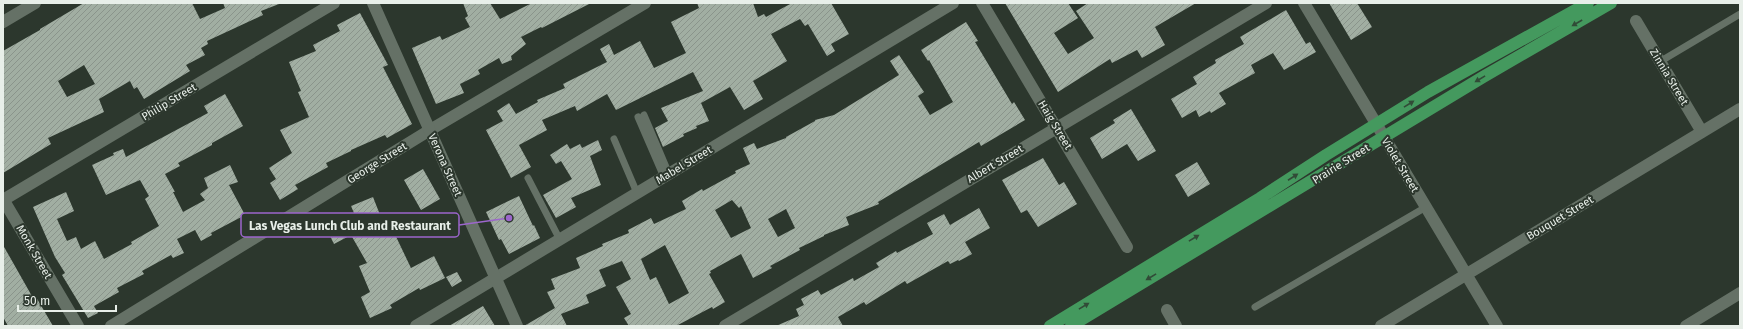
<svg xmlns="http://www.w3.org/2000/svg" width="1743" height="329" font-family="'Fira Sans',sans-serif">
<style>
.building{fill:url(#building-hatch);fill-rule:evenodd}
.lines{fill:none;stroke-linecap:round;stroke-linejoin:round}
.service{stroke:#657166;stroke-width:7}
.minor{stroke:#657166;stroke-width:12}
.secondary{stroke:#657166;stroke-width:12}
.primary{stroke:#44995e;stroke-width:12}
.oneway{fill:#314b37}
.labels{text-anchor:middle;dominant-baseline:central;stroke-width:4;stroke-linejoin:round;paint-order:stroke}
.street-label{font-size:11px;fill:#e8efe9;stroke:#2c372d}
.leader{fill:none;stroke:#9c66cc;stroke-width:1.5}
.callout-dot{fill:#9c66cc;stroke:#2c372d;stroke-width:1.5}
.callout{fill:#2c372d;stroke:#9c66cc;stroke-width:1.5}
.callout-label{font-size:12px;text-anchor:middle;font-weight:bold;fill:#e8efe9}
</style>
<defs>
<pattern id="building-hatch" width="6" height="6" patternUnits="userSpaceOnUse"><rect width="6" height="6" fill="#a1aea2"/><path d="M-1 1l2-2M0 6l6-6M5 7l2-2" fill="none" stroke="#8a948b"/></pattern>
</defs>
<rect width="100%" height="100%" fill="#2c372d"/>
<path class="building" d="M84 3H192L200 19 225 8 223 3 279 4 261 11 263 15 207 41 208 44 201 48 205 55 186 65 190 71 144 99 137 87 134 89 130 81 99 99 104 112 48 138 51 144 3 173V51L40 30V29ZM84 65 95 84 67 97 58 81Z
M463 3H490L500 19 532 3H591L542 28 541 27 521 37 526 44 511 56 512 60 502 64 499 58 478 70 480 74 460 84 464 93 436 104 412 48 440 36 442 40 470 27 465 18 468 16Z
M697 3H753L758 17 764 14 766 17 792 3H831L849 34 831 44 835 51 827 56 808 24 805 26 800 19 771 34 787 61 753 81 763 99 744 110 730 87 701 103 709 121 696 126 697 128 683 134 684 136 663 147 655 128 668 121 661 108 703 91 693 72 616 110 607 94 577 111 575 106 542 120 547 130 519 145 531 167 511 178 486 130 503 121 497 111 509 103 516 114 538 102 537 100 565 88 563 84 607 62 600 49 609 44 614 55 640 41 654 68 686 53 671 22 699 8Z
M1005 3H1068L1078 18 1054 33 1068 54 1094 38 1076 11 1088 3H1196L1155 27 1165 45 1142 58 1137 50 1112 63 1110 59 1058 92Z
M1329 3H1357L1372 27 1351 40Z
M1286 10 1306 44 1310 42 1316 52 1284 70 1273 53 1251 65 1255 73 1219 93 1226 104 1211 113 1210 111 1199 117 1196 110 1182 118 1171 99 1197 84 1193 77 1216 63 1215 60 1244 44 1240 37Z
M360 13 388 65 383 67 412 124 387 138 385 135 351 150V151L326 163 328 167 295 185 298 189 280 200 270 183 276 179 269 168 292 153 280 130 309 117 298 92 301 91 289 62 316 51 313 45 340 31 337 25Z
M966 22 978 41 975 42 1012 104 1014 102 1025 120 981 146 979 142 878 202 879 204 846 217 849 225 824 235V236L799 248 800 250 770 266 772 268 753 278 741 254 710 271 711 273 709 274 725 302 713 309 712 307 676 326H629L624 318 631 314 616 287 631 279 622 261 599 270 606 286 586 295 589 303 561 314 567 326H524L555 308 547 292 555 289 551 279 580 268 576 258 603 246 602 244 629 233 628 230 651 218 654 224 686 209 682 201 702 189 703 191 736 173 735 171 750 164 743 148 754 143 757 149 786 138V137L815 121V120L834 115 899 75 890 61 899 55 924 92 918 96 930 115 953 102 929 60 928 61 921 50ZM732 200 739 208 741 206 751 228 731 238 715 210ZM786 209 795 228 778 237 768 219ZM665 245 689 293 669 304 656 277 650 280 641 259Z
M225 94 243 126 212 143V145L178 163 180 166 165 174 175 192H173L183 212 205 200 200 194 208 188 204 178 230 165 238 182 229 185 245 215 211 233 212 235 201 241 195 230 177 239 184 253 173 258 171 255 142 271 144 274 117 288 119 292 94 306 98 313 88 318 62 275 65 273 55 257 33 207 66 192 74 211 57 219 67 241 76 237 81 249 95 241 104 259 132 244 131 242 159 226 145 199 149 196 140 180 106 195 92 165 114 155 113 153 123 149 126 157 208 113 204 106Z
M1131 109 1156 151 1138 161 1127 144 1102 159 1090 138 1115 123 1113 120Z
M598 140 602 150 590 156 601 185 571 198 576 207 556 218 543 195 572 179 561 161 556 164 550 155 567 144 570 149 580 144 582 148Z
M1043 158 1059 185 1064 182 1077 204 1038 227 1027 210 1021 213 1002 180Z
M1197 162 1210 184 1188 197 1175 175Z
M423 169 440 199 421 210 404 180Z
M519 196 533 226 534 225 540 238 509 254 501 239 499 240 486 212Z
M373 197 384 225 389 222 411 268 434 256 445 278 420 290 419 288 390 305 392 308 370 318 361 297 370 292 359 266 367 263 351 235 334 244 326 228 354 213 351 206Z
M979 208 990 228 965 242 972 254 959 261 958 260 950 264 948 261 907 284 905 281 866 305 864 302 838 317 843 326H776L799 316 796 309 804 305 801 299 818 290 821 295 853 278 854 281 879 267 876 263 896 251 897 253 933 234 927 223 944 214 950 225Z
M3 245 33 298 36 297 53 326H8L3 317Z
M457 272 462 281 452 287 446 277Z
M483 306 495 326H449Z"/>
<g class="lines">
<path class="service" d="M1661 61 1740 14
M644 115 669 174
M638 117 664 177
M614 139 637 193
M528 178 560 240
M1255 307 1426 207"/>
<path class="minor" d="M982 3 1127 247
M1304 3 1497 326
M1636 21 1702 132
M3 22 35 3
M3 199 78 326
M3 200 334 3
M1167 310 1176 326
M111 326 430 130 645 3
M416 326 953 3
M725 326 1266 3
M1381 326 1740 109
M1686 326 1740 293"/>
<path class="secondary" d="M373 3 517 326"/>
<path class="primary" d="M1050 326 1260 198 1326 155 1428 92 1588 3
M1071 326 1483 77 1611 3"/>
</g>
<defs><path id="oneway-solid" d="M-6-.8H1V-3.2L6.5 0L1 3.2V.8H-6Z"/></defs>
<g class="oneway">
<use href="#oneway-solid" transform="translate(1577 23) rotate(150)"/>
<use href="#oneway-solid" transform="translate(1480 79) rotate(149)"/>
<use href="#oneway-solid" transform="translate(1409 104) rotate(-32)"/>
<use href="#oneway-solid" transform="translate(1293 177) rotate(-33)"/>
<use href="#oneway-solid" transform="translate(1194 238) rotate(-31)"/>
<use href="#oneway-solid" transform="translate(1151 277) rotate(149)"/>
<use href="#oneway-solid" transform="translate(1084 306) rotate(-31)"/>
</g>
<g class="labels">
<g class="street-label">
<text transform="translate(1669 77) rotate(59)">Zinnia Street</text>
<text transform="translate(169 102) rotate(-31)">Philip Street</text>
<text transform="translate(1055 125) rotate(59)">Haig Street</text>
<text transform="translate(377 163) rotate(-32)">George Street</text>
<text transform="translate(995 164) rotate(-31)">Albert Street</text>
<text transform="translate(1341 164) rotate(-32)">Prairie Street</text>
<text transform="translate(445 165) rotate(66)">Verona Street</text>
<text transform="translate(684 165) rotate(-31)">Mabel Street</text>
<text transform="translate(1400 165) rotate(59)">Violet Street</text>
<text transform="translate(1560 218) rotate(-31)">Bouquet Street</text>
<text transform="translate(34 252) rotate(60)">Monk Street</text>
</g>
</g>
<path class="leader" d="M509 218L459 225"/>
<circle class="callout-dot" cx="509" cy="218" r="4"/>
<rect class="callout" x="241" y="213" width="218" height="24" rx="4"/>
<g class="callout-label">
<text x="350" y="230">Las Vegas Lunch Club and Restaurant</text>
</g>
<rect width="1743" height="329" fill="none" stroke="#e8efe9" stroke-width="8"/>
<path d="M18 305v6h98v-6" fill="none" stroke="#e8efe9" stroke-width="2"/>
<text x="24" y="305" font-size="12" fill="#e8efe9" stroke="#2c372d" stroke-width="3" paint-order="stroke">50 m</text>
</svg>
